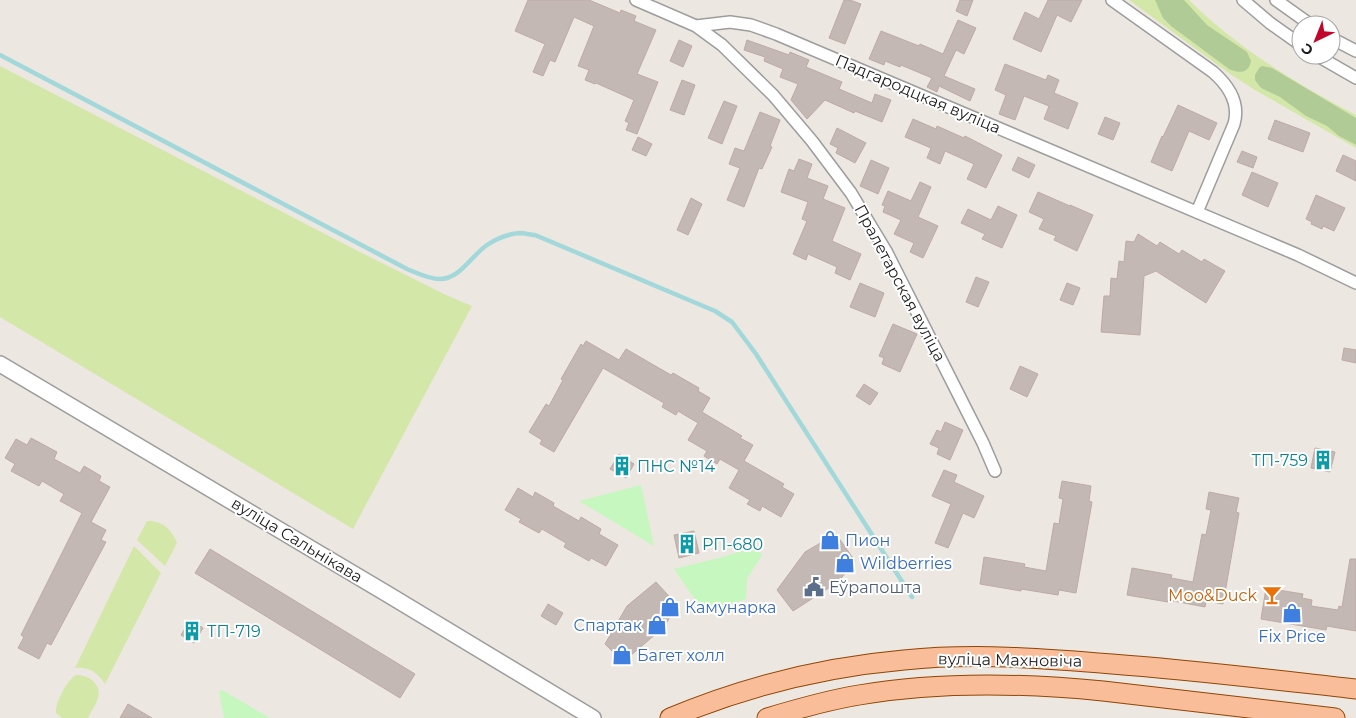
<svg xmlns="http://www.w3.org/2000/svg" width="1356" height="718" font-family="Montserrat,sans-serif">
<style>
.grass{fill:#d3e7a8}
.forest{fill:#b1cb97}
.park{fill:#c5f7be}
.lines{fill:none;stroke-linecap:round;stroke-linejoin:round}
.stream{stroke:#a2d8da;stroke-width:4.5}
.building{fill:#c4b8b5;stroke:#beaaa4}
.minor-casing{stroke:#9d9d9d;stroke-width:14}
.tertiary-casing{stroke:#9d9d9d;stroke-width:18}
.primary-casing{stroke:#8f4604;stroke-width:21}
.minor{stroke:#fff;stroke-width:11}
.tertiary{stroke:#fff;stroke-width:15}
.primary{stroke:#f9bd9a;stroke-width:19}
.labels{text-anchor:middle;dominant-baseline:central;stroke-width:4;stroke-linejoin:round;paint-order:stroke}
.street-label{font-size:16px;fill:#1c1c1c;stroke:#fff}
.culture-label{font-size:16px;fill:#0d838f;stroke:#fff;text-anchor:start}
.shop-label{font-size:16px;fill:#366cbe;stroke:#fff;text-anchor:start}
.service-label{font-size:16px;fill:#4e5e75;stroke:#fff;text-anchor:start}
.food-label{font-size:16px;fill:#c56008;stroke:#fff;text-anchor:end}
</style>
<rect width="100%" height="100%" fill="#ede7e1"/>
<path class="grass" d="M1129 0H1189C1237 48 1297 84 1356 115V148L1255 90 1233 76Z
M0 66 356 250 446 295 472 306 353 529 0 317Z
M147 521C161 520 172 529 177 543L165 566 137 540Z
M134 546 161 573 105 684C98 673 89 666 75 668Z
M76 675C83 675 89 677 94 682 105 694 94 706 88 718H62L56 713C55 703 67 680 76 675Z"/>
<path class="forest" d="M1155 0H1184L1207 25 1247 52 1251 61C1249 73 1240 74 1229 69L1171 26 1163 18Z
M1262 66 1272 68 1356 118V145L1339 136 1327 126 1306 116 1280 97 1261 88 1255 80V75L1259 68Z"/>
<path class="park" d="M641 485 654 546 579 501Z
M757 546 762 555 747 579 746 599 705 614 674 569 723 557Z
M222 690 270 718H224L219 691Z"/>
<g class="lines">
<path class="stream" d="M0 55 407 269C417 273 429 279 440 279 460 279 472 255 487 245 496 239 508 234 520 233 525 233 530 235 535 235L715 311 732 322 756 354 912 597"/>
</g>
<path class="building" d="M528 0H589L620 13 621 10 636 16 634 21 656 30 637 74 658 82 637 134 626 130 629 123 625 121 634 100 596 83 595 84 585 80 589 70 578 66 594 26 574 17 555 62 550 60 543 76 533 72 545 44 515 31Z
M844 0H850L861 4 845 44 829 38Z
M960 0H973L967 16 956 11Z
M1048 0H1082L1071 22 1057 15 1041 52 1013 39 1025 12 1039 19Z
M958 20 976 28 964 54 956 50 944 76 975 89 970 101 939 86 937 92 927 87 932 78 901 65 900 67 885 61 884 65 869 59 881 31 919 46 920 44 943 54Z
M679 40 692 46 683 67 670 61Z
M747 40 789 55 790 52 809 60 806 67 842 82 839 89 872 103 875 94 891 100 882 122 855 111 854 113 825 100 807 119 791 100 798 84 780 77 783 69 764 61 765 57 744 50Z
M1005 64 1046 80 1048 75 1059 80 1054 93 1078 103 1068 129 1044 119 1049 106 1024 96 1015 120 999 114 1006 95 995 90Z
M682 80 695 85 684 115 670 110Z
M724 101 737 106 722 144 708 138Z
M1178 105 1217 123 1209 140 1189 131 1172 171 1151 162 1162 136 1163 137Z
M760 112 780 120 770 146 772 147 762 169 759 168 744 207 727 200 740 168 729 164 735 148 744 151Z
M1105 117 1120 123 1113 140 1098 134Z
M913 119 936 129 937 126 964 138 965 136 1002 155 986 188 967 179 974 164 945 151 940 164 927 158 931 148 905 137Z
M1275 120 1310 133 1303 152 1268 139Z
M837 128 866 143 855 163 836 153 838 148 830 144Z
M638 137 652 144 646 156 632 150Z
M1242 151 1257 157 1253 168 1237 162Z
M1343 155 1356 161V181L1336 171Z
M1018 157 1035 165 1029 178 1012 170Z
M799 159 812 164 807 178 828 186 823 199 845 208 832 241 861 254 850 280 835 273 837 267 808 254 806 260 793 254 807 221 802 219 808 202 781 192 789 169 794 171Z
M871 160 889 168 878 194 860 186Z
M1252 172 1278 183 1268 207 1242 195Z
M920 182 931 187 918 217 938 226 923 258 910 252 914 243 894 234 901 220 883 212 885 206 882 205 888 191 911 201Z
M1038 192 1070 206V205L1093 215 1077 251 1054 240 1056 236 1039 229 1044 219 1029 212Z
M1316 195 1345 208 1334 231 1323 226 1322 229 1311 224 1312 222 1306 219Z
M691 198 702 204 688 235 677 230Z
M998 206 1017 215 1002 248 982 239 985 234 961 223 968 209 991 220Z
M1138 234 1157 246 1160 242 1179 254 1182 250 1202 262 1204 259 1225 271 1206 303 1156 271 1144 276 1140 335 1101 332 1104 296H1110L1111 278 1117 279 1119 261 1124 262 1126 241 1134 242Z
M976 277 989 282 978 307 966 302Z
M860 283 884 293 875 317 850 307Z
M1067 283 1080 288 1073 305 1060 300Z
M893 324 917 334 900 372 882 364 884 358 879 356Z
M586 341 619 360 626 349 671 375 673 373 699 388 698 391 710 398 702 412 742 436 740 438 753 445 744 461 784 484 782 487 794 494 781 517 762 506 760 511 747 504 750 500 729 488 739 470 720 459 717 464 704 456 707 451 688 440 698 423 678 411 676 415 662 407 664 403 603 368 554 452 540 444 542 440 529 432 546 404 549 406 563 380 561 379 581 344 583 346Z
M1344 348 1356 350V363L1342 360Z
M1020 366 1038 374 1027 397 1010 389Z
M864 384 878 393 870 405 856 396Z
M945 422 963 430 950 460 937 454 939 448 930 444 937 430 941 432Z
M31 438 57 452 54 459 80 473 84 466 101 476 99 481 110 487 91 522 106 530 101 540 106 542 51 645 47 643 39 659 18 648 24 637 21 635 82 513 60 501 64 494 42 481 39 486 11 471 15 464 5 458 16 439 27 445Z
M1315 448 1335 452 1330 472 1311 468Z
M619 454 634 464 626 478 610 469Z
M944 470 957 475 954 482 984 496 974 518 963 513 948 548 935 543 951 504 932 496Z
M1062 481 1091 486 1089 501 1092 502 1076 593 1059 590 1058 595 1021 589V591L980 584 984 557 1025 564 1024 567 1046 571 1054 523 1059 524 1061 511 1063 499 1059 498Z
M518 488 533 497 535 492 554 503 553 506 579 521 581 517 601 529 599 534 618 545 606 566 591 558 589 561 564 547 566 543 542 529 539 533 519 522 521 519 505 510Z
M1209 492 1239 498 1236 512 1239 513 1223 604 1206 601 1205 607 1168 600V602L1127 595 1132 568 1172 575 1171 578 1193 582 1202 534 1206 535 1211 510 1206 509Z
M694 531 699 553 679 558 674 535Z
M836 534 855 561 838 582 793 611 777 590 805 552Z
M210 549 415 674 400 698 195 573Z
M1350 559H1356V631L1327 626 1326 630 1261 619 1266 588 1303 594 1302 598 1312 600 1311 606 1338 610 1339 606 1342 607Z
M656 582 677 605 664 627 623 662 605 644 627 606Z
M548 604 563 613 556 625 541 616Z
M190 620 203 628 194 643 181 635Z
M128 704 152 718H120Z"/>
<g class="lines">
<defs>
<path id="minor" d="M636 0 696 26 730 22 751 25 776 34 1298 255 1356 283
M1112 0 1213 72C1229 86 1240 103 1234 124L1197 212
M1243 0 1270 23 1301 45
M1276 0 1311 25
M696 26 722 45 773 95 812 141 851 193 886 251 983 443 995 471
M1331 38 1356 51
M1316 55 1356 78"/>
<path id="tertiary" d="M0 364 389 595 593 718"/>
<path id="primary" d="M670 718C744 687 824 667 904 660 973 653 1042 658 1112 664 1193 670 1275 680 1356 689
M767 718C797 709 828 700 859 695 940 681 1022 683 1103 691L1335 718"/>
</defs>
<use href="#minor" class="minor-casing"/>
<use href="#tertiary" class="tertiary-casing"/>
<use href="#primary" class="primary-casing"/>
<use href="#minor" class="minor"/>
<use href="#tertiary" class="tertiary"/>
<use href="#primary" class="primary"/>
</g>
<defs>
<symbol id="building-bare" viewBox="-9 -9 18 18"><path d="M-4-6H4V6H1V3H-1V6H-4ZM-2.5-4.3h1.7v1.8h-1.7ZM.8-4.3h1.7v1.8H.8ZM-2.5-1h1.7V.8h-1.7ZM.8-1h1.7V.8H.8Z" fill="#0f9aa8" stroke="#fff" stroke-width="2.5" paint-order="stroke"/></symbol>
<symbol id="shop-bare" viewBox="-9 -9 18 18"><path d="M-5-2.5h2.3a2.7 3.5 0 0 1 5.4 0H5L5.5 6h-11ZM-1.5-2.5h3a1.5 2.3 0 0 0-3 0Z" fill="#3f7fe0" stroke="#fff" stroke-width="2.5" paint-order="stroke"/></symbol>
<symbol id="civic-bare" viewBox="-9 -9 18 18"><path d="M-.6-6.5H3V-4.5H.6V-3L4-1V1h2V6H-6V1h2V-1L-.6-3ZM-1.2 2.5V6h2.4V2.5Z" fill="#5c6f8a" stroke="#fff" stroke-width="2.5" paint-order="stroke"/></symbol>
<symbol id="bar-bare" viewBox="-9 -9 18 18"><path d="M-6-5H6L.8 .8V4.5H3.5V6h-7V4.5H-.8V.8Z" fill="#e8710a" stroke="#fff" stroke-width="2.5" paint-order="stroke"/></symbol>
</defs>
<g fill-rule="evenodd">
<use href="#building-bare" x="1309" y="446" width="28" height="28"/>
<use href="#building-bare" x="608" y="452" width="28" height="28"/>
<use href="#shop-bare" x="816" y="526" width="28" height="28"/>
<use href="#building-bare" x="673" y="530" width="28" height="28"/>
<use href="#shop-bare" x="831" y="549" width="28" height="28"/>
<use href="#civic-bare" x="800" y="573" width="28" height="28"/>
<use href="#bar-bare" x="1258" y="581" width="28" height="28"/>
<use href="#shop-bare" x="656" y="593" width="28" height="28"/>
<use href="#shop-bare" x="1278" y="599" width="28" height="28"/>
<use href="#shop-bare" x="643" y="611" width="28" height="28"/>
<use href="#building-bare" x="178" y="617" width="28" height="28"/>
<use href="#shop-bare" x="608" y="641" width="28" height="28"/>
</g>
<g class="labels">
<g class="street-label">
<text transform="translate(918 94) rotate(23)">Падгародцкая вуліца</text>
<text transform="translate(900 283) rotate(62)">Пралетарская вуліца</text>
<text transform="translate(297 540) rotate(31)">вуліца Сальнікава</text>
<text transform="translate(1010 660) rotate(1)">вуліца Махновіча</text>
</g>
<g class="culture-label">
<text x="1308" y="460" text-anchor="end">ТП-759</text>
<text x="637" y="466">ПНС №14</text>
<text x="702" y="544">РП-680</text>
<text x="207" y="631">ТП-719</text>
</g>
<g class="shop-label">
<text x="845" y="540">Пион</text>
<text x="860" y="563">Wildberries</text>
<text x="685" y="607">Камунарка</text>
<text x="642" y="625" text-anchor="end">Спартак</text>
<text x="1292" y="636" text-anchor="middle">Fix Price</text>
<text x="637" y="655">Багет холл</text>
</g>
<g class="service-label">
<text x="829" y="587">Еўрапошта</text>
</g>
<g class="food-label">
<text x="1257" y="595">Моо&amp;Duck</text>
</g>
</g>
<g transform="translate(1316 40) rotate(223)"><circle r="24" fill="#ffffff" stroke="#a4a4a4"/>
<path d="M0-4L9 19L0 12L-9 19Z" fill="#c2062b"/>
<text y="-8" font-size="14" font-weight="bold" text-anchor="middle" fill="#1c1c1c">С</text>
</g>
</svg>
